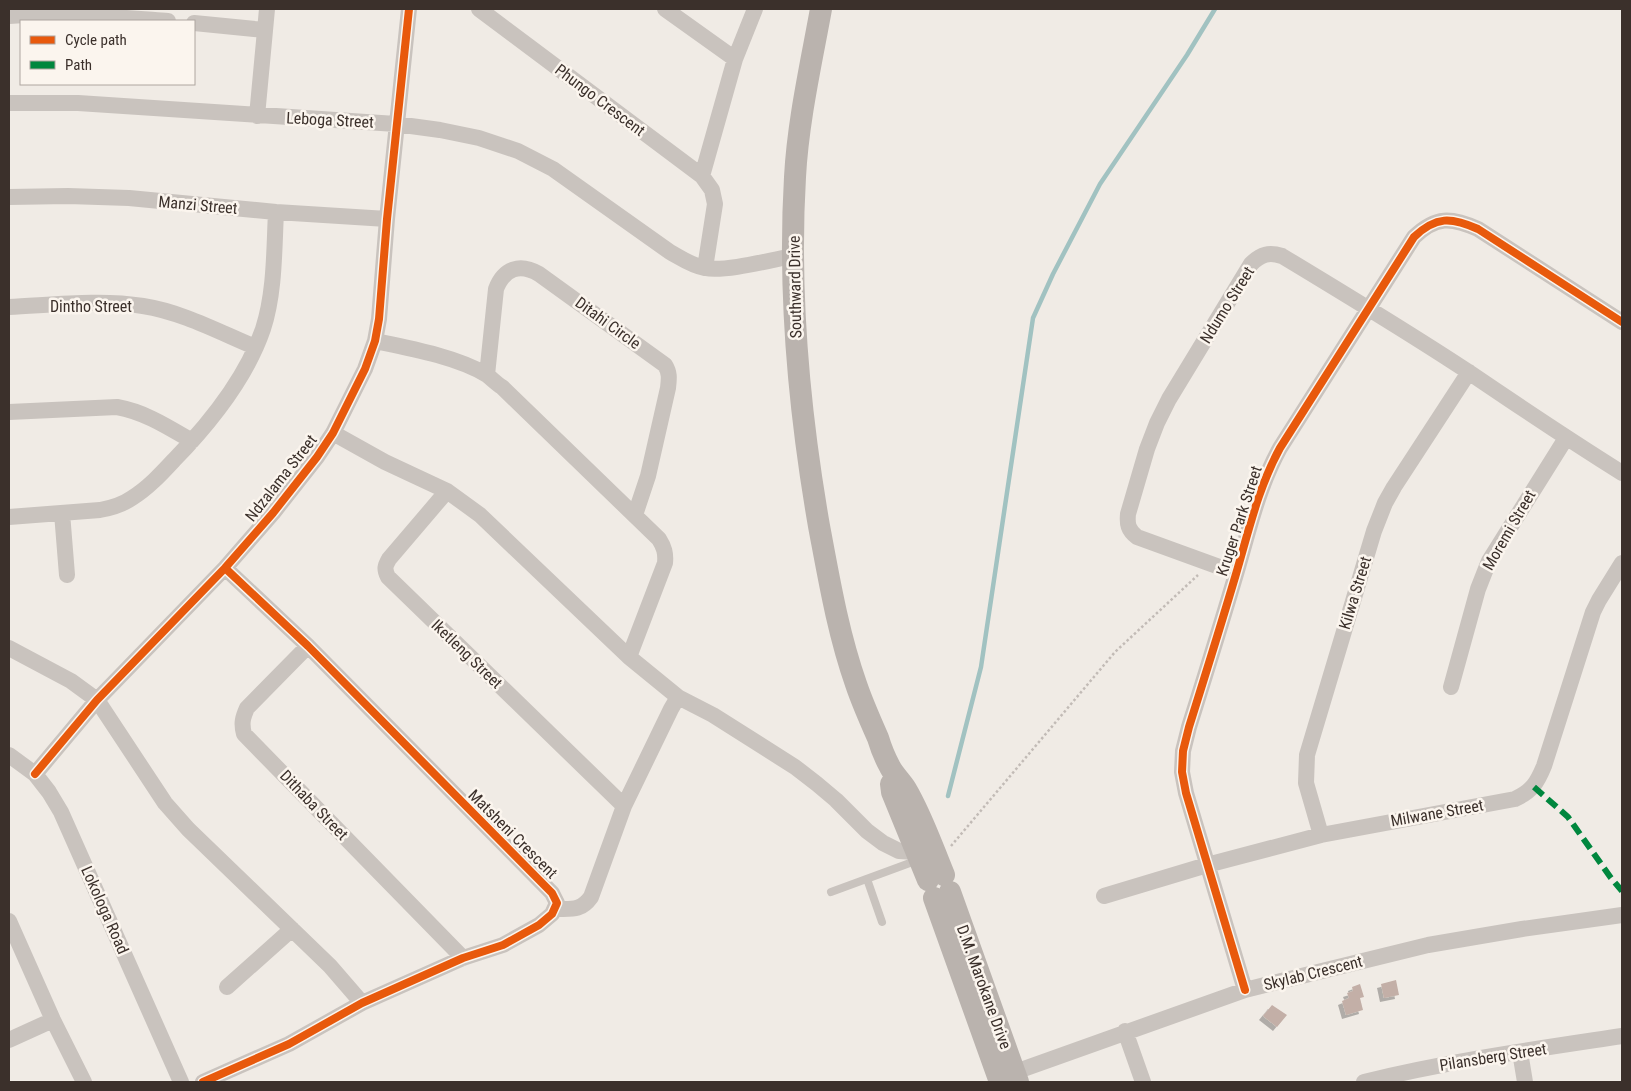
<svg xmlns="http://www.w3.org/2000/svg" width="1631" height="1091" font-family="'Roboto Condensed',sans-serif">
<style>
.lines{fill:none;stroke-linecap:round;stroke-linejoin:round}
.stream{stroke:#a1c2c1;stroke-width:4.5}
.building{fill:#c3afa7;filter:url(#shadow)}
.path{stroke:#c2bbb6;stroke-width:2.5;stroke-dasharray:2.5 2.5;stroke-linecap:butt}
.service{stroke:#c9c3be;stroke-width:8}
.minor{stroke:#c9c3be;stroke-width:16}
.secondary{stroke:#bab3ae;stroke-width:22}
.quiet{stroke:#00873e;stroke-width:6;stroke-dasharray:12 6;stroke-linecap:butt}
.cycleway-casing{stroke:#fbf5ee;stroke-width:11}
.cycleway{stroke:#e8590c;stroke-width:8}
.labels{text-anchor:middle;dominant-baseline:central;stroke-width:5;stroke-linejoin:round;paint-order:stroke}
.street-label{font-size:16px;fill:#3b302b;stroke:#fbf5ee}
</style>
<defs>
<filter id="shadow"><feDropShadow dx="-4" dy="4" stdDeviation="0" flood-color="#0004"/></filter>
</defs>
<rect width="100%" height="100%" fill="#f0ebe5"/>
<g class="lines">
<path class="stream" d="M948 796 981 667 1033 318 1053 274 1100 184 1187 55 1215 9"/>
</g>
<path class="building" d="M1396 980 1399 995 1384 998 1381 984Z
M1360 984 1364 997 1360 998 1363 1010 1346 1015 1342 1001 1349 998 1347 993 1353 991 1352 987Z
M1272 1005 1287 1015 1277 1027 1263 1016Z"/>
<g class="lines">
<path class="path" d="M951 846 1115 652 1198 575"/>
<path class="service" d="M867 879 882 922
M831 892 918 860"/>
<path class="minor" d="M479 9 702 176 712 190 715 204 705 268
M665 9 735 59
M9 16C62 12 115 17 168 21
M194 23 265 30
M9 103H78L396 124 440 130 479 138 518 151 553 169 670 252C681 258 692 266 705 268 725 272 771 260 793 256
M257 116 267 9
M702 176 735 59 755 9
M9 197 68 196 129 198 276 212 387 219
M9 307C52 305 101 299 143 306 182 312 219 332 255 347
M375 341C409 348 458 357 487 375 492 379 497 384 502 387L659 539C664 547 666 553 665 563L629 657
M487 375 496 289C504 268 520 263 539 274L665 365C670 373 669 379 668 388L648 476 635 515
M9 412 117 407C145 412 168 427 192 441
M333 433 385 462 447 491 480 515 629 657 678 697 671 709 624 806 591 897C581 911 572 909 556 909
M447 491 389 559C385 566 384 569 388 577L624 806
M62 513 67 575
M9 517 100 510C111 508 122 505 132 498 148 488 161 474 174 460 210 423 246 379 263 329 275 292 274 250 276 212
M1236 573 1137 537C1128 530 1127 524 1128 514L1147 449 1157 423 1169 399 1251 264C1261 254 1269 252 1282 256 1345 294 1408 332 1470 373 1520 407 1571 441 1622 473
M308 646 247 708C243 717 241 723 244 734L463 958
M9 648 71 681 97 700 165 803 188 829 330 966 362 1003
M1451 687 1478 589 1489 561 1566 438
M678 697 713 715 795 767 817 784 836 800 867 831 883 843 899 851 916 852
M9 755 35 774 49 792 61 812 181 1082
M35 774 97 700 225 568 273 513 317 457 333 433 365 369 375 341 379 319 387 219 409 9
M1321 835 1306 783 1307 755 1374 531 1385 503 1394 487 1469 372
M1104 896 1207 865 1321 835 1515 799C1532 791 1537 783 1544 766L1593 612 1599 600 1622 563
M9 921 53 1020 84 1082
M227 987 292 929
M1245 990 1186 793 1182 772 1183 751 1189 727C1205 676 1221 625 1236 574 1249 530 1258 488 1280 448L1414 237C1436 216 1451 217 1478 229L1622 322
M1125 1031 1143 1082
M9 1040 53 1020
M1520 1052 1525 1082
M1015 1072 1245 990 1428 945 1522 929 1622 915
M203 1082 289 1044 362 1003 463 958 503 945 539 925 552 914 557 903 552 893 308 646 225 568
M1364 1082C1449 1061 1536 1049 1622 1036"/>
<path class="secondary" d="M821 9C811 64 798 121 795 177 788 295 799 411 819 526 829 579 838 633 856 684 862 702 870 720 878 738 881 748 885 758 890 767 894 775 901 781 906 789 922 816 932 846 944 875
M891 784 892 792 928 880
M950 892 1018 1082
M934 898 1000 1082"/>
<path class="quiet" d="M1534 787 1568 817 1611 878 1622 891"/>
<defs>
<path id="cycleway" d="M35 774 97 700 225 568 273 513 317 457 333 433 365 369 375 341 379 319 387 219 409 9
M1245 990 1186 793 1182 772 1183 751 1189 727C1205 676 1221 625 1236 574 1249 530 1258 488 1280 448L1414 237C1436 216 1451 217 1478 229L1622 322
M203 1082 289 1044 362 1003 463 958 503 945 539 925 552 914 557 903 552 893 308 646 225 568"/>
</defs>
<use href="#cycleway" class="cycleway-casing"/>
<use href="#cycleway" class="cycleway"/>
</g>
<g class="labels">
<g class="street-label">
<text transform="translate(600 100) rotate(37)">Phungo Crescent</text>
<text transform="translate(330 120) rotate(3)">Leboga Street</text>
<text transform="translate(198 205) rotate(5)">Manzi Street</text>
<text transform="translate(795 287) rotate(-91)">Southward Drive</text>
<text transform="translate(1227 305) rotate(-58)">Ndumo Street</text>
<text x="91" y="306">Dintho Street</text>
<text transform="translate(608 323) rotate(36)">Ditahi Circle</text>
<text transform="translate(281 478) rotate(-52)">Ndzalama Street</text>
<text transform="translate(1239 521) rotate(-72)">Kruger Park Street</text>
<text transform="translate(1509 530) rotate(-60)">Moremi Street</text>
<text transform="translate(1355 593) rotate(-73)">Kilwa Street</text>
<text transform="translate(467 654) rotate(44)">Iketleng Street</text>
<text transform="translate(314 805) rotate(46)">Dithaba Street</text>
<text transform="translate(1437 813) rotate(-10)">Milwane Street</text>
<text transform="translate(513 834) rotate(45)">Matsheni Crescent</text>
<text transform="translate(105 910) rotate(66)">Lokologa Road</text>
<text transform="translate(1313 973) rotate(-14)">Skylab Crescent</text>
<text transform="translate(984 987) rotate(70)">D.M. Marokane Drive</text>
<text transform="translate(1493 1057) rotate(-9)">Pilansberg Street</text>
</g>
</g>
<rect width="1631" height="1091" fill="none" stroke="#3b302b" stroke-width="20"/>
<rect x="20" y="20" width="175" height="65" fill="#fbf5ee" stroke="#aea6a0"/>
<rect x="30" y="36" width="25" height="8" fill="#e8590c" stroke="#aea6a0"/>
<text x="65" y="45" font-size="15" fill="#3b302b">Cycle path</text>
<rect x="30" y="61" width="25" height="8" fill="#00873e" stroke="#aea6a0"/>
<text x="65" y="70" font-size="15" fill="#3b302b">Path</text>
</svg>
